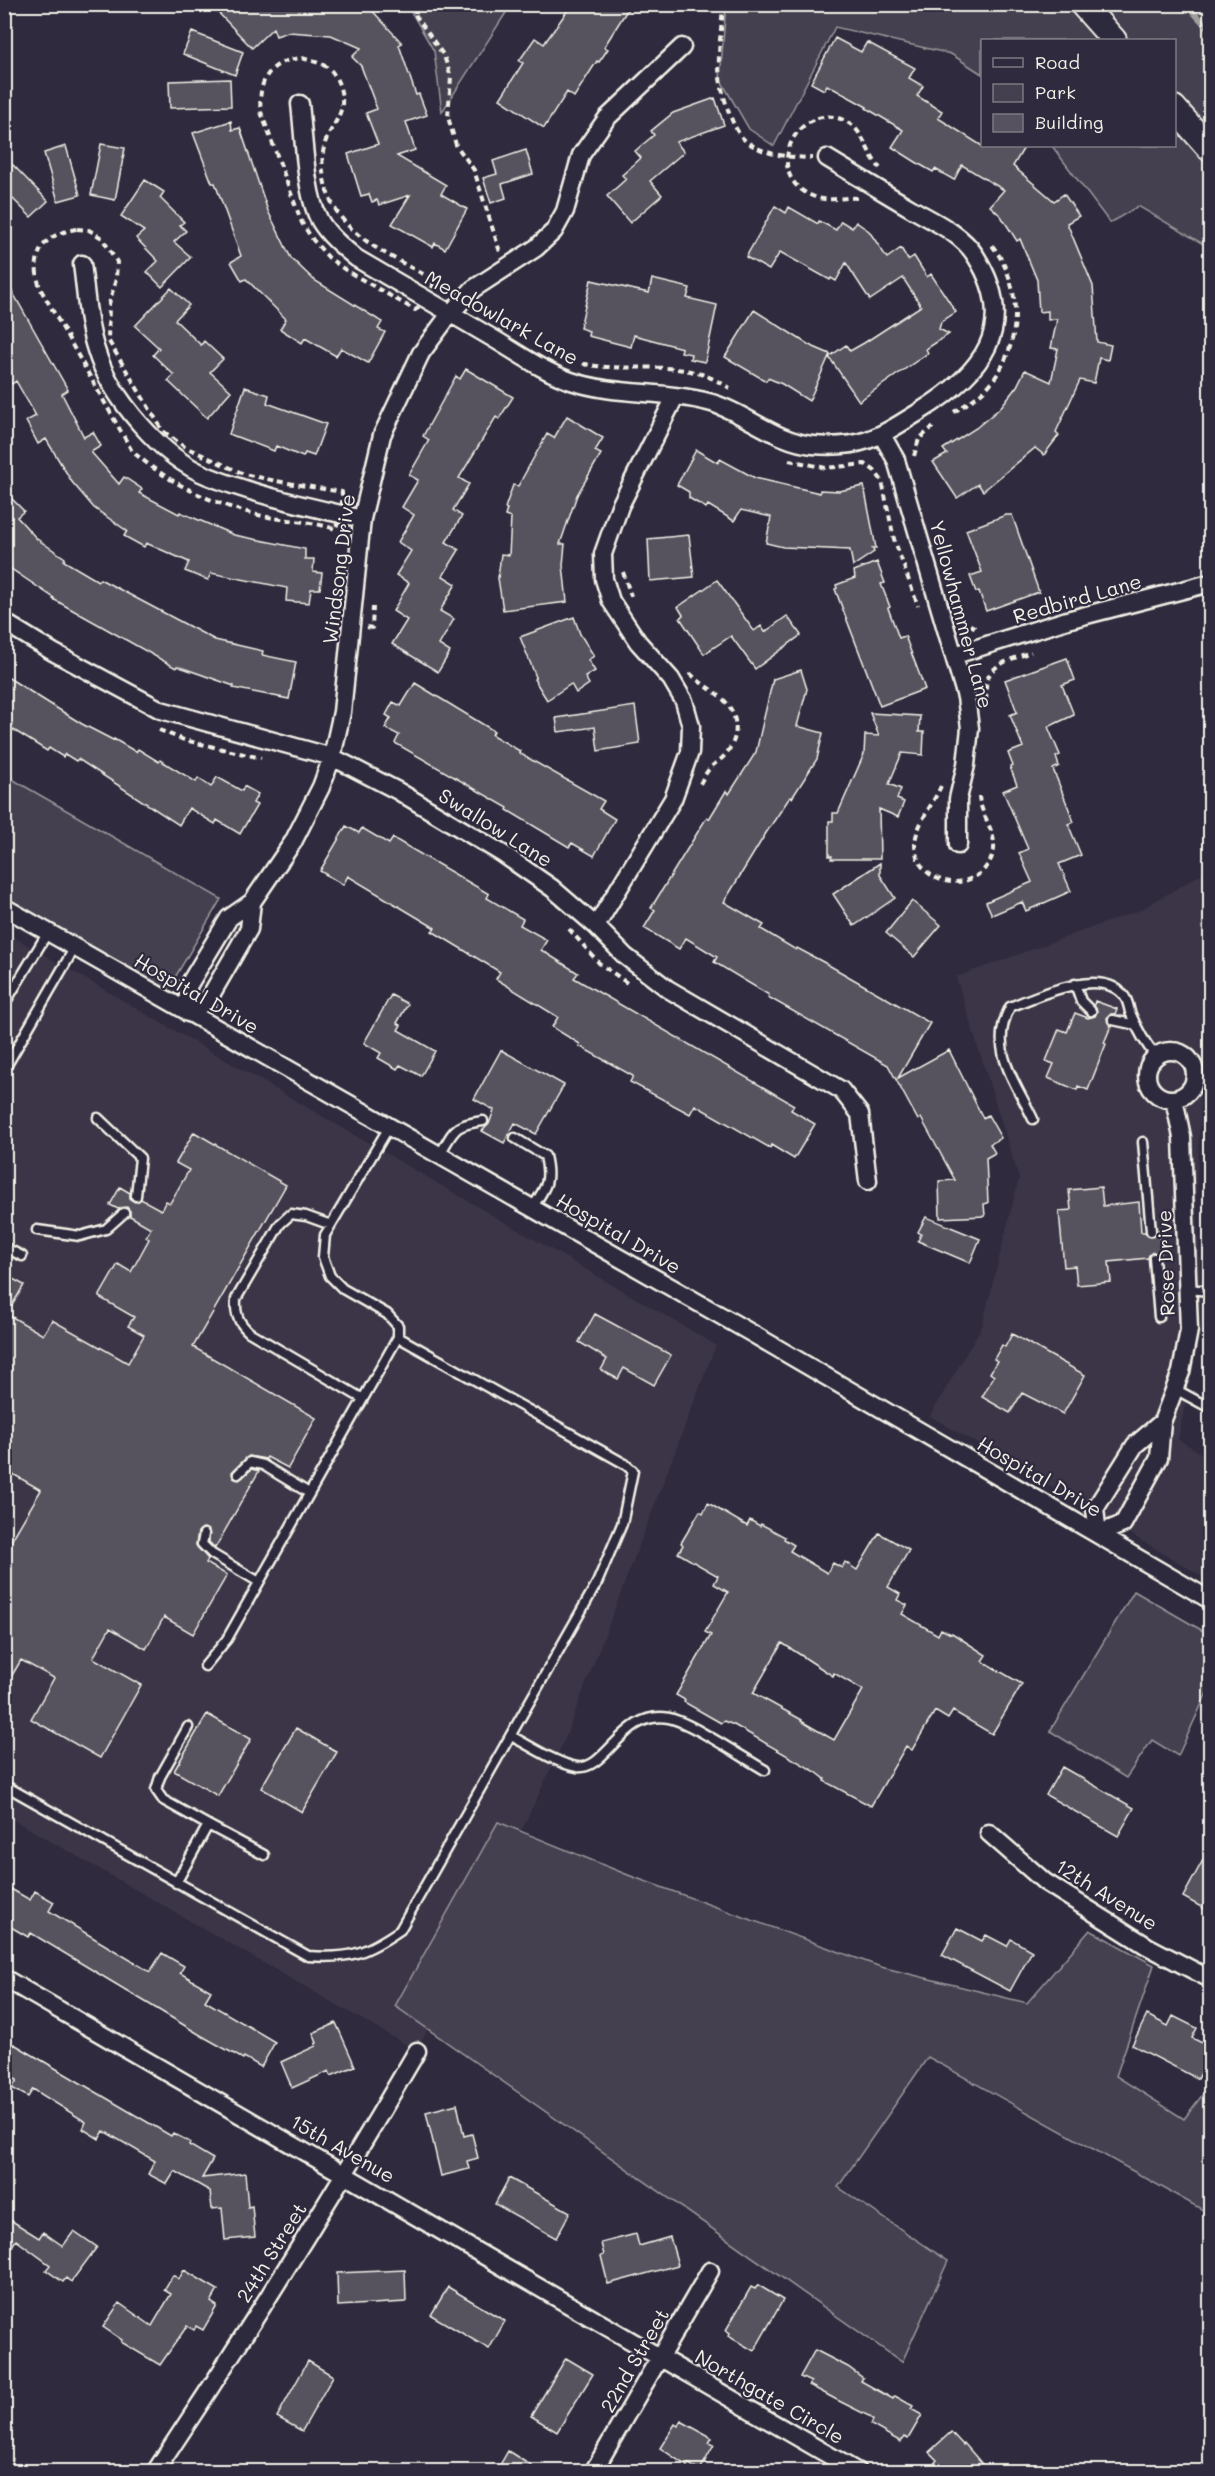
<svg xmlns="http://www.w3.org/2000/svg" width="1215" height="2476" font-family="Mali,sans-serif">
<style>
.built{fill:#3b3647}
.green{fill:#454050;stroke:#9c989c;stroke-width:1.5}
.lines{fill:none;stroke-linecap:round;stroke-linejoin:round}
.stream{stroke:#a19ea0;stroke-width:6}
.building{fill:#56525f;stroke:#f4f1e8;stroke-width:1.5;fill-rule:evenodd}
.service-casing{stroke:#f4f1e8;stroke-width:13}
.minor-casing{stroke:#f4f1e8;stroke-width:21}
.secondary-casing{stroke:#f4f1e8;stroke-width:28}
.path{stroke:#f4f1e8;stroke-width:4;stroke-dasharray:6 4.5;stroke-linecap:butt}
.service{stroke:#2f2a3d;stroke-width:8}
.minor{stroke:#2f2a3d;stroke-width:16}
.secondary{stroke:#2f2a3d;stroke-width:24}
.labels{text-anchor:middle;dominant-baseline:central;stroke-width:4.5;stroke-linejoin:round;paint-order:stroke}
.street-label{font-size:20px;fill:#f4f1e8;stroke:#2f2a3d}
</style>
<rect width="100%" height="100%" fill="#2f2a3d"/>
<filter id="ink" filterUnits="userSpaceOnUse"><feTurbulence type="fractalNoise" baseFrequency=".0167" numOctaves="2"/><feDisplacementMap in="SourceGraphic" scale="12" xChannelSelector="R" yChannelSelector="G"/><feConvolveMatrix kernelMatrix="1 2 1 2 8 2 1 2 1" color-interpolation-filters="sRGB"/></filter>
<g filter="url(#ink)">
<path class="built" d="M1210 869V1050L1204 1053 1196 1197 1204 1316 1178 1439 1210 1459V1581L930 1416 982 1326 1019 1178 956 977 1140 910Z
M5 932 716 1345 564 1741 417 2051 5 1815Z"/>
<path class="green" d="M407 5H511L442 112 434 51Z
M726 5H1210V248L1138 206 1110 223 1052 146H1174V40H982V74L951 54 835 27 774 146 749 129 720 79Z
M5 775 221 899 163 998 5 907Z
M1134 1591 1210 1635V1686L1178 1756 1152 1740 1126 1778 1050 1731Z
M498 1822 628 1875 881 1967 1027 2003 1090 1930 1154 1965 1116 2076 1184 2119 1210 2085V2214L928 2057 838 2187 948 2261 902 2362 395 2006Z"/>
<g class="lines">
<path class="stream" d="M1186 4 1210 30"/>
</g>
<path class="building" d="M210 4H364L369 7 402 43 399 45 416 95 419 94 427 115 406 122 415 150 397 156 446 185 441 194 467 209 445 249 435 243 433 247 392 224 410 195 379 205 377 200 372 202 369 194 361 196 348 154 378 144 366 113 377 109 361 66 352 57 361 48 331 35 288 32 276 36 273 28 252 48Z
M572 4H631L604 47 608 49 599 62 597 61 574 97 567 92 544 128 500 99 523 63 519 61 535 38 544 44Z
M192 32 243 52 235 75 183 54Z
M835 38 861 52 867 42 915 68 909 78 923 86 917 96 942 111 938 118 982 146H1025L1013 166 1054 201 1064 194 1079 216 1067 223 1093 286 1097 342 1111 345 1108 360 1099 358 1094 383 1080 380 1056 432 1059 435 1044 455 1035 448 983 491 978 484 957 498 933 462 947 454 943 449 976 428 1000 408 1017 386 1025 370 1051 382 1058 349 1051 348 1057 319 1048 320V311L1039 312 1037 280 1020 239 1017 241 1001 216 990 206 1004 190 962 165 954 180 935 169 933 172 919 164 892 147 903 130 866 108 867 107 827 85 824 90 811 83Z
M230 79 231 106 170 108 169 81Z
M715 98 724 125 676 142 684 152 650 181 662 195 630 223 607 196 626 179 622 175 641 158 635 151 654 135 651 131 673 113Z
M231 121 232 130 240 128 268 211 291 258 314 280 382 322 378 329 385 332 368 363 341 348 336 356 305 338 302 343 280 329 286 319 246 279 242 281 231 262 241 256 215 183H212L193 133Z
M101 144 125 148 115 200 91 195Z
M66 146 80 195 58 201 44 153Z
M526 150 533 174 502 184 506 198 491 203 483 178 497 174 493 161Z
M13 165 48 201 31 217 4 190V172Z
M145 180 164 192 160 198 184 222 180 225 186 231 174 242 191 257 162 287 147 272 158 261 136 238 144 231 121 216Z
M775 206 786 213 789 207 818 224 819 221 836 230 841 221 852 228 856 222 869 231 887 258 901 248 908 260 914 256 927 277 931 274 956 312 941 322 939 329 949 334 926 349 928 353 859 401 829 357 846 345 850 351 864 343 921 306 903 278 870 300 846 263 836 281 831 278 830 280 780 252 769 270 746 257Z
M4 277 68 390 62 394 84 437 93 432 101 446 91 452 119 484 124 477 142 489 139 493 179 514 180 512 234 535 305 549V559H314L313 572 322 573 320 589H311L309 603 286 601 287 588 211 573 208 580 185 571 189 562 146 543 144 547 124 536 127 531 94 508 72 482 46 439 38 444 26 421 36 416 16 381 12 384 4 371Z
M652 279 690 288 687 298 717 305 705 362 690 359 691 354 681 352 682 348 634 335 631 347 588 336 589 331 580 328 591 280 649 293Z
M171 288 189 305 175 320 201 345 204 341 223 359 210 372 231 391 207 418 168 381 174 375 153 355 159 348 135 326Z
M754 310 809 345 830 354 809 401 782 384 768 378 766 381 725 357Z
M466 369 513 397 499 419 496 417 459 478 469 484 453 510 462 516 446 542 459 550 443 576 456 584 440 611 454 619 439 645 450 652 438 672 392 644 407 620 393 611 409 583 396 575 411 551 398 542 414 515 402 507 418 480 409 475 429 440 423 436 456 376 460 379Z
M245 387 269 395 267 403 326 424 314 456 305 453 303 457 276 446 274 451 229 434Z
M567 416 603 438 595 451 601 454 577 495 560 544H565L563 565 567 602 503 610 498 578 501 554 509 555 511 518 505 516 507 509 505 508 513 485 518 486 547 434 554 438Z
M696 450 718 463 720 459 755 478 820 493V490L839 491 864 486 876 548H872L874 552 853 566 850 550 783 547 766 543 771 517 741 510 734 521 708 505 706 508 689 498V492L677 485Z
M4 491 24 511 17 517 37 539 65 558 64 561 98 581 100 579 215 640 263 651 262 655 296 662 289 699 233 688 234 686 177 666 176 668 53 599 54 598 4 564Z
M1006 515H1012L1039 592 986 611 979 591 976 592 970 576 982 572 966 530Z
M689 535 694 577 650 581 648 539Z
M877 562 885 583 881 584 890 607 888 608 899 638 905 636 925 689 880 706 835 589 837 588 836 585 855 578 854 571Z
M717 580 754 631 761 626 765 632 787 616 801 635 755 669 731 636 704 654 680 618 683 615 678 607Z
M574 617 580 634 594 656 588 660 595 671 585 677 589 684 576 693 571 684 547 700 534 679 536 677 520 637Z
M1067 658 1075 680 1062 685 1074 715 1048 727 1060 755 1056 757 1059 766 1053 769 1074 822 1068 824 1081 855 1059 864 1071 891 1026 911 1022 902 992 915 986 902 1032 882 1019 853 1028 849 1003 791 1017 785 1010 767 1013 766 1008 753 1023 747 1010 715 1017 712 1005 680Z
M801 670 807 689 797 726 823 733 817 759 792 798 790 797 766 833 724 902 764 925 761 929 796 950 797 948 825 963 930 1023 898 1078 949 1050 983 1118 988 1115 1001 1138 990 1144 995 1153 986 1158 988 1203 984 1204 985 1216 940 1218 939 1181 955 1180 921 1118 918 1120 888 1065 768 997 769 995 714 962 717 957 686 938 679 949 644 928 655 910 651 908 707 817 709 819 726 791 729 794 756 752 773 679Z
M4 675 82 724 113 740 114 739 136 752 138 749 159 762 160 760 196 782 198 778 211 787 217 777 242 791 244 786 258 794 253 803 257 805 240 834 217 820 215 824 189 808 179 825 78 759 76 761 65 754 63 757 49 748 47 751 4 724Z
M415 683 494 731 492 735 520 751 519 753 604 801 599 809 615 819 594 856 572 843 569 847 507 810 508 808 395 743 399 735 385 728 391 718 386 715 393 702 401 706Z
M635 706 640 744 598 751 595 727 558 732 556 718Z
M870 713 920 716 919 732H924L923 755 902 753 889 784 901 789 897 799 904 802 898 817 879 809 880 859H831L832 856H829V821H833V813H838L864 754 865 735 879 736Z
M346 826 359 833 362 828 389 844 393 838 489 894 487 898 523 919 520 925 547 940 541 950 578 973 574 978 794 1105 791 1110 815 1124 794 1159 771 1145 770 1148 695 1105 690 1114 630 1082 633 1076 579 1046 580 1044 552 1027 558 1017 496 979 500 972 432 931 435 928 348 876 343 885 320 871Z
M880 863V875L895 898 854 926 833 894Z
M912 901 941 925 914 957 886 933Z
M391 995 408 1004 397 1023 401 1025 398 1030 435 1051 421 1076 400 1065 397 1069 378 1058 381 1053 364 1043Z
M1095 1001 1117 1009 1115 1014H1111L1107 1018 1111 1026 1104 1043 1106 1044 1088 1090 1078 1086 1077 1090 1048 1078 1054 1064 1046 1061 1059 1029 1067 1032 1075 1013 1088 1018 1095 1016 1097 1012 1094 1005Z
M501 1050 564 1085 536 1134 515 1123 504 1143 482 1131 489 1124 494 1110 474 1099Z
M194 1132 286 1185 193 1347 316 1418 288 1468 267 1457 266 1459 249 1456 232 1472 233 1478 239 1480 252 1469 259 1471 215 1548 209 1542V1530L203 1528 198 1532 196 1545 208 1559 206 1563 227 1575 193 1634 164 1617 146 1649 110 1628 93 1658 141 1685 100 1758 31 1719 54 1678 21 1660 4 1689V1553L41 1490 4 1469V1274L24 1285 7 1314 43 1335 52 1320 128 1363 144 1335 128 1326 134 1317 99 1297 118 1264 131 1272 149 1239 146 1237 151 1228 130 1216V1211L127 1207 118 1209 110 1205 120 1187 130 1193V1199L135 1202 141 1199 161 1210 166 1201 170 1203 189 1170 176 1163Z
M1101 1187 1103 1206 1139 1202 1141 1232H1145L1148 1236 1152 1237 1159 1230 1161 1257 1153 1252 1148 1258 1109 1262 1111 1282 1077 1285 1075 1266 1064 1267 1059 1211 1071 1210 1069 1190Z
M926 1217 980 1239 970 1263 918 1241 921 1234 918 1232Z
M595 1314 671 1355 654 1385 624 1368 618 1379 601 1370 607 1359 579 1342Z
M1012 1334 1085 1375 1063 1414 1022 1393 1010 1413 982 1397 994 1376 990 1373 997 1361 994 1359 1002 1345 1005 1347Z
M708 1503 747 1526 750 1520 760 1526 761 1524 785 1537 784 1539 794 1545 790 1551 827 1573 833 1563 842 1568 845 1562 857 1570 879 1533 909 1550 888 1587 900 1594 897 1600 907 1605 902 1614 938 1635 941 1629 951 1634 952 1633 986 1655 982 1661 1022 1684 992 1734 953 1711 948 1719 935 1711 912 1750 906 1746 871 1806 824 1781 825 1779 816 1772 734 1725 724 1721 721 1723 684 1702 685 1700 676 1695 711 1635 705 1632 728 1592 714 1584 718 1576 678 1553 683 1545 681 1543 700 1511 703 1513ZM782 1643 833 1676 834 1673 863 1690 834 1740 801 1721 802 1720 753 1693Z
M207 1714 251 1739 218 1796 174 1771Z
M296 1728 337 1752 302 1812 261 1788Z
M1062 1767 1134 1808 1118 1836 1046 1795Z
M1210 1847V1912L1183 1897Z
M11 1889 30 1900 35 1891 54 1902 49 1911 150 1972 162 1953 184 1966 180 1973 211 1991 205 2001 275 2042 261 2067 244 2057 243 2059 202 2036 31 1933 28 1937 4 1923V1900Z
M957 1928 982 1941 986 1935 1007 1946 1011 1939 1032 1951 1010 1991 942 1955Z
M1147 2015 1168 2026 1173 2016 1197 2028 1192 2038 1210 2047V2055L1198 2079 1132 2045Z
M336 2023 355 2066 331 2076 329 2071 292 2088 281 2062 316 2046 315 2044 317 2043 313 2033Z
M14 2044 171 2136 173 2133 190 2142 189 2145 213 2159 202 2178 245 2173 248 2207 252 2206 255 2237 225 2240 222 2208 212 2209 210 2191 175 2171 167 2184 148 2174 155 2161 104 2131 99 2139 83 2129 86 2122 33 2089 28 2097 12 2088 17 2080 4 2073V2060Z
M457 2104 464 2136 472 2134 478 2158 467 2161 469 2169 441 2176 426 2112Z
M509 2178 570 2212 556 2238 495 2204Z
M4 2216 39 2238 43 2232 63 2246 74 2231 97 2247 71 2282 66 2278 63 2282 46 2270 50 2265 16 2240 4 2258Z
M636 2234 639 2246 670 2237 678 2265 608 2284 601 2256 604 2255 601 2243Z
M184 2270 218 2290 211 2302 217 2306 203 2330 196 2326 194 2330 187 2326 160 2365 121 2342 122 2340 103 2327 119 2303 152 2326 171 2294 164 2290 173 2275 179 2279Z
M405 2270 406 2302 338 2306 337 2273Z
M758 2285 783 2300 754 2351 728 2336 730 2333 726 2330 751 2287 755 2289Z
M448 2287 505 2321 489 2349 431 2315Z
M815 2350 848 2367 863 2378 861 2381 893 2399 895 2396 913 2406 911 2409 922 2415 908 2439 904 2437 901 2442 871 2425 873 2420 869 2416 837 2400 809 2385 811 2382 800 2377Z
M566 2358 593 2374 557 2432 531 2416Z
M308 2361 333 2376 302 2431 277 2417Z
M681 2421 712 2438 709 2443 714 2445 700 2470 689 2464 687 2466 660 2448 675 2424 678 2426Z
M951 2432 963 2445 964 2443 989 2472H941L934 2464 937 2460 929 2452Z
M508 2451 541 2472H496Z"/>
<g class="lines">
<defs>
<path id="service" d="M1075 984 1081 1001 1091 1011
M4 1005 48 932
M1113 1020 1136 1025
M4 1070 75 947
M98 1118 140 1158 136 1196
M1033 1119C1014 1079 988 1049 1010 1007 1037 996 1106 964 1126 999 1128 1003 1129 1008 1130 1012 1137 1029 1144 1043 1156 1056
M515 1138 545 1156C551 1182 546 1187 532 1208
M1143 1142 1151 1231
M440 1154C455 1129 453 1125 483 1121
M331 1225 306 1216 291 1214 280 1224 236 1299C235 1314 238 1322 249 1332L363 1399
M37 1230 80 1236 106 1229 124 1213
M4 1247 22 1256
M1154 1258 1159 1317
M1187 1289 1210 1291
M1175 1389 1210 1408
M238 1474 250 1462 263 1465 309 1493
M204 1534 202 1544 212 1554 259 1582
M205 1666 227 1639 398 1337V1326L387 1314 343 1289 330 1276 323 1257 325 1235 389 1127
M511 1736C529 1745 557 1764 577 1767 607 1771 623 1709 669 1718 692 1723 742 1757 765 1770
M4 1785 308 1956C350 1959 365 1954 400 1930L597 1583 622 1524 633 1471 625 1464 398 1337
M208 1825 264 1855
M176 1883 208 1825 163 1800 156 1790 160 1777 188 1727"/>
<path id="minor" d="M300 104C304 136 305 195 320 221 329 236 343 247 356 258 400 284 444 310 489 336 515 351 542 371 571 381 616 396 663 390 708 402 744 411 775 442 813 445 862 449 879 437 919 412 981 374 1021 327 975 255 962 234 933 221 912 209 883 192 855 175 827 158
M82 264C86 292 87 323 96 350 110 397 162 458 208 476 258 496 311 507 362 519
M882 435 896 460 966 697 970 728 966 765 958 799V845
M4 622 53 652 161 710 332 757 398 791 503 854 552 888 596 926 625 956 668 989 841 1090 860 1114 868 1181
M955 655 1067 620 1210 583
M4 907 753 1334 1210 1600
M596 926 673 799 690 752 691 726 684 701 671 679 638 642 611 601 604 579 603 554 620 506 675 397
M188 1013V986L229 918 252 902 293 842 321 787 332 757 342 712 362 519 382 435 421 353 450 314 473 289 536 248 554 231 565 211 581 155 607 118 682 47
M188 1013 208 1000 249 929 252 902
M1147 1075a24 24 0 1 1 48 0a24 24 0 1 1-48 0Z
M1162 1422 1135 1445 1095 1509 1098 1534 1123 1524 1159 1458 1162 1422 1181 1372 1189 1330 1182 1137 1174 1099
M989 1833 1045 1882 1147 1946 1210 1979
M4 1978 858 2472
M155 2472C247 2334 334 2194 417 2051
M593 2472 710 2271"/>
<path id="secondary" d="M1082 4 1114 40
M1174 108 1210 149"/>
</defs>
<use href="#service" class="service-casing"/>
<use href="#minor" class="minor-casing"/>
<use href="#secondary" class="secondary-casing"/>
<path class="path" d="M414 4 416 16 444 56 451 77 448 117 456 145 474 170 500 252
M723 4C722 26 718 48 719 69 720 87 731 130 746 141 766 156 788 157 812 158
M302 58C311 61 320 62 328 68 338 75 345 98 341 110 337 123 327 133 324 147 320 165 324 188 333 205 353 242 399 260 434 280L429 302 415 310 344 269 329 258 313 240 302 223 261 112C257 82 269 60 302 58Z
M857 198C843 197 828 202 815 197 756 176 801 93 849 123 865 134 867 154 880 168
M77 229 89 230 102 238 117 262 116 279 109 304 108 340 163 431 185 447 244 474 276 481 342 492V514L335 529C312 521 286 521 263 516 216 506 168 483 132 451L40 288C30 255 42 234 77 229Z
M584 366 585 364C623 372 663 362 701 374 711 377 721 383 730 388
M954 412C968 403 984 393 994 379 1023 339 1022 283 991 244
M914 456 919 439 933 427
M789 460 826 468 865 464 875 471 882 481 894 539 918 606
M623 572 631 596
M962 618 966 622 977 629
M367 627 372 628 373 607
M690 673C700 684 714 690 724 700 739 716 740 738 725 755 721 760 715 763 711 767 705 773 702 781 698 787
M986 700C987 694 985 686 987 680 992 663 1016 658 1031 652
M159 730 184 740 261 758
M941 786C933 804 915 826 915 845 917 889 979 896 993 854 999 834 980 815 979 796
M569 929 599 963 630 985"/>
<use href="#service" class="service"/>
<use href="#minor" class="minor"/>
<use href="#secondary" class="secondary"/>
</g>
</g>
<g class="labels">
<g class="street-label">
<text transform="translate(502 317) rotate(29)">Meadowlark Lane</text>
<text transform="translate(338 569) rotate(-83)">Windsong Drive</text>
<text transform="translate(1077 598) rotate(-16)">Redbird Lane</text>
<text transform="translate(962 614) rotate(75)">Yellowhammer Lane</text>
<text transform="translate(496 827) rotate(32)">Swallow Lane</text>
<text transform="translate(197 993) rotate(30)">Hospital Drive</text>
<text transform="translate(619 1233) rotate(30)">Hospital Drive</text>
<text transform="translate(1165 1263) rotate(-92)">Rose Drive</text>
<text transform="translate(1040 1476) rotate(30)">Hospital Drive</text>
<text transform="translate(1107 1894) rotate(32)">12th Avenue</text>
<text transform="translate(343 2148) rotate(30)">15th Avenue</text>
<text transform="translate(271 2252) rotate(-58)">24th Street</text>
<text transform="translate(634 2360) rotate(-60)">22nd Street</text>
<text transform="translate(770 2396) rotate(30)">Northgate Circle</text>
</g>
</g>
<rect width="1215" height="2476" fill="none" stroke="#2f2a3d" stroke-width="24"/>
<rect x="12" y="12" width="1191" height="2452" fill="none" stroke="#f4f1e8" stroke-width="2" filter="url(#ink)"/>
<rect x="981" y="39" width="195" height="108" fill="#2f2a3d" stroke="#7e7a81" stroke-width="1.5"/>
<rect x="993" y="58" width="30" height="9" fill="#2f2a3d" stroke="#7e7a81" stroke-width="1.5"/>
<text x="1035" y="69" font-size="18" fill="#f4f1e8">Road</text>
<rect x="993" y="84" width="30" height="18" fill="#454050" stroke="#7e7a81" stroke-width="1.5"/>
<text x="1035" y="99" font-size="18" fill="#f4f1e8">Park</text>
<rect x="993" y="114" width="30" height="18" fill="#56525f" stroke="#7e7a81" stroke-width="1.5"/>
<text x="1035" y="129" font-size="18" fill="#f4f1e8">Building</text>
</svg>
